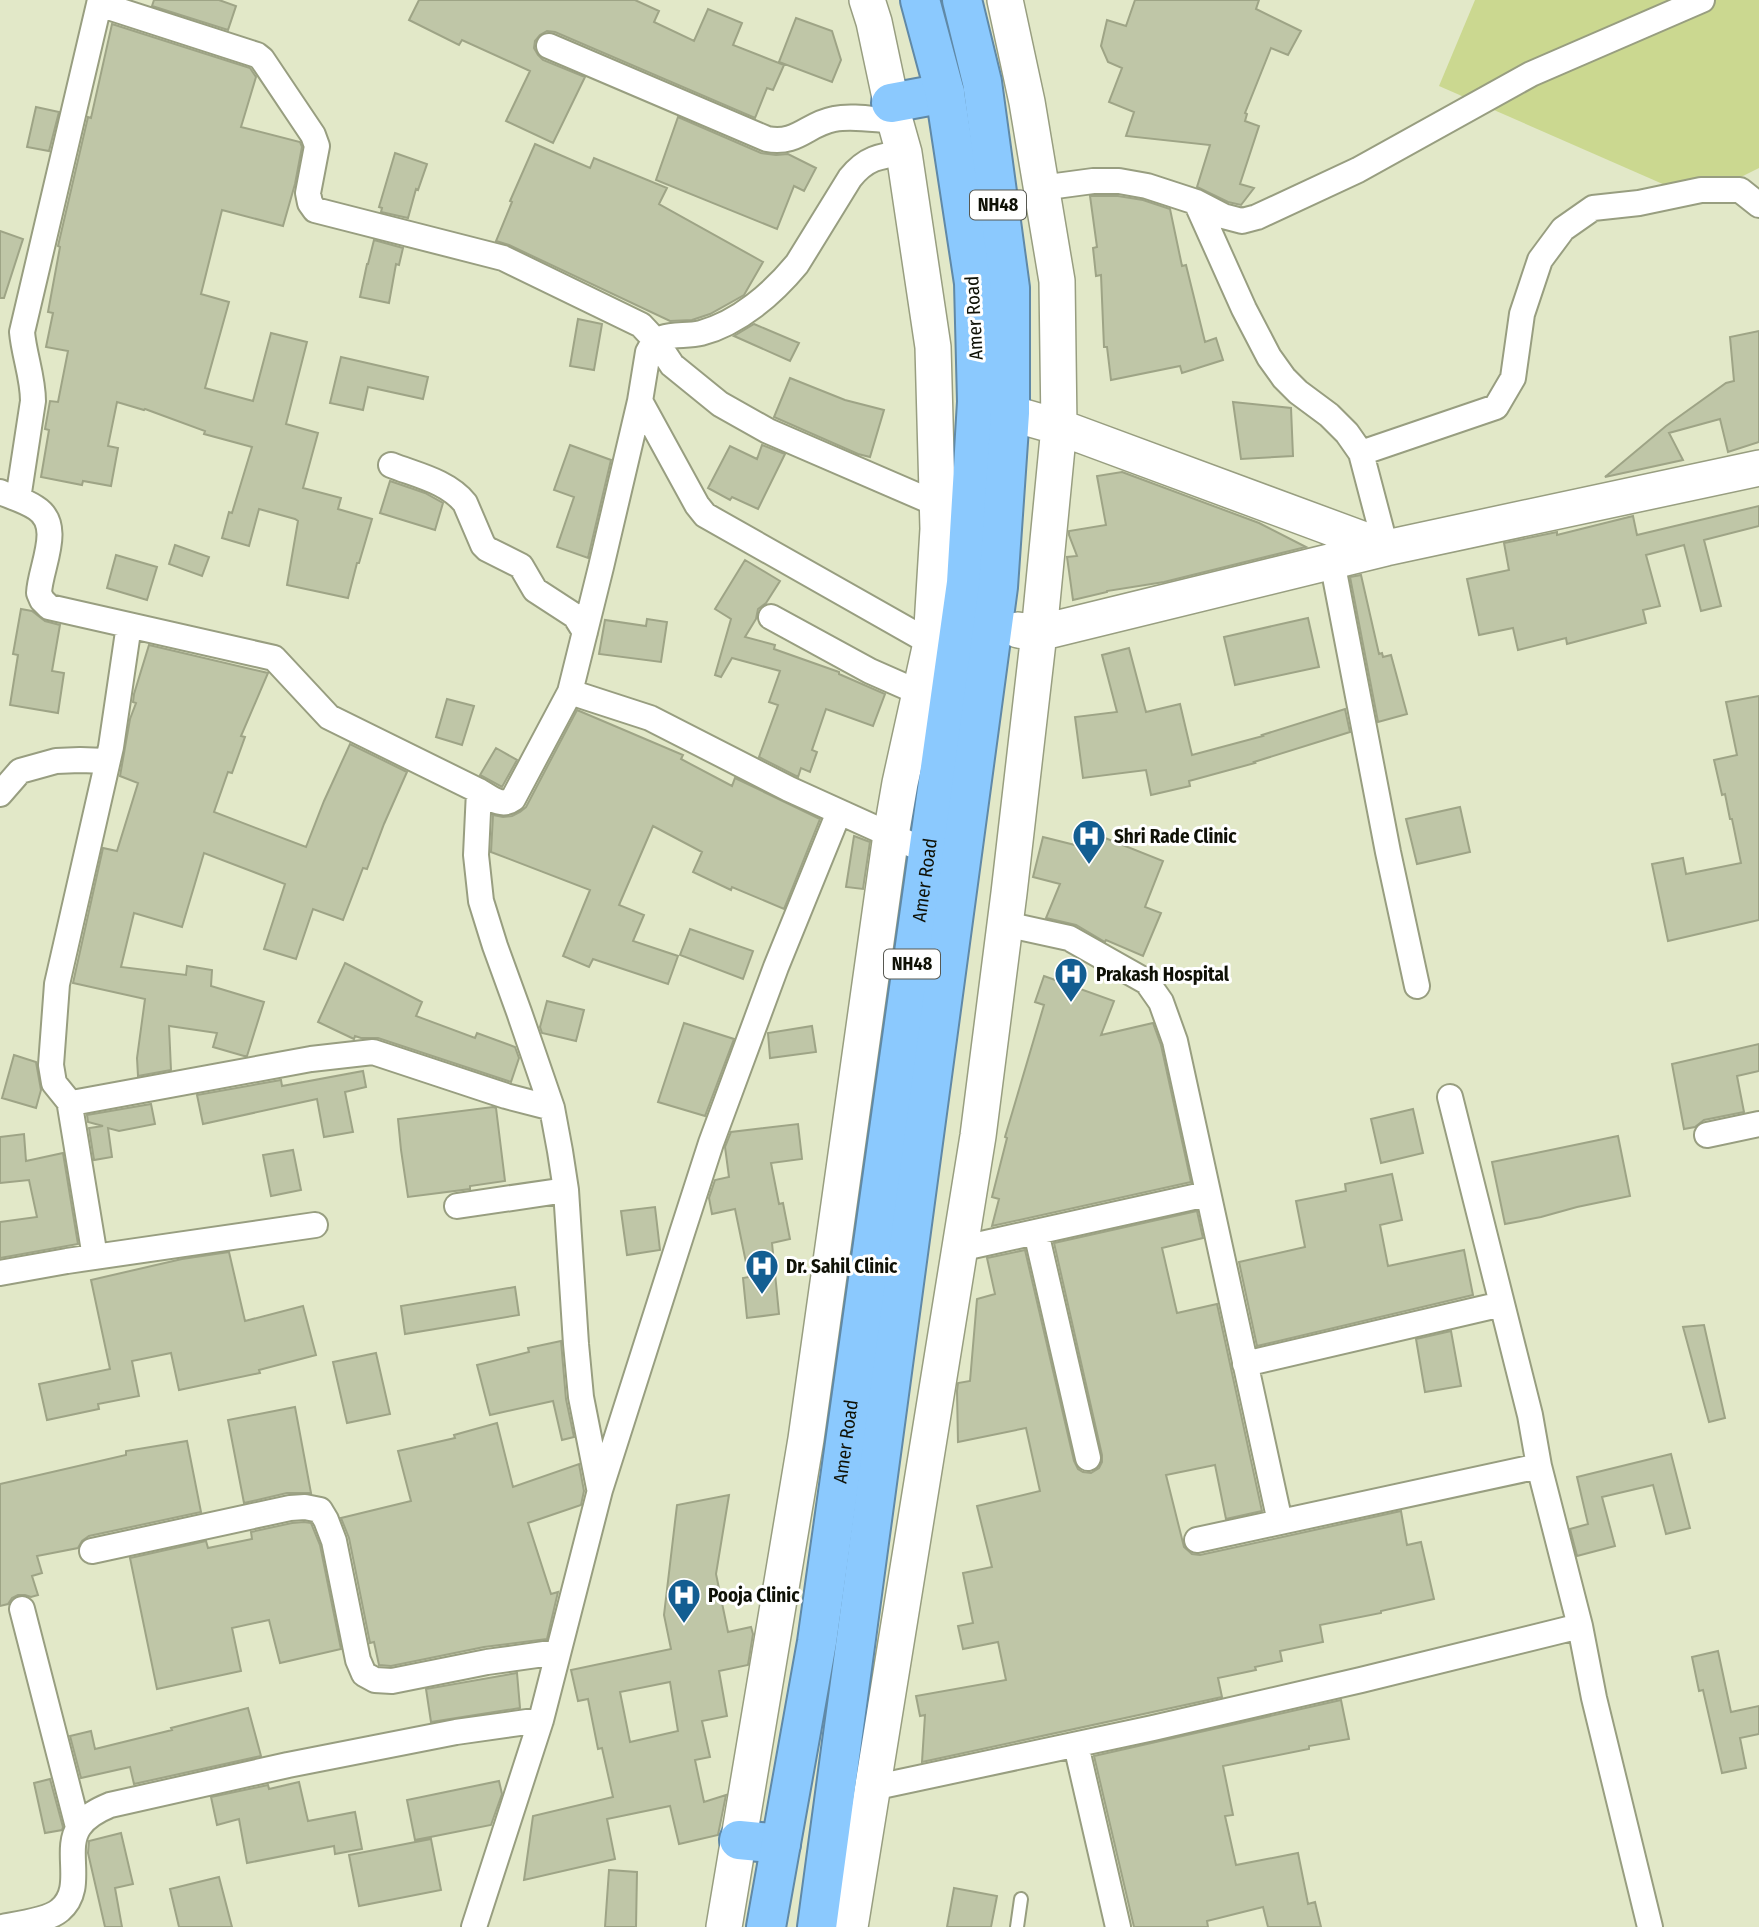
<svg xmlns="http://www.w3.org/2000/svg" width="1759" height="1927" font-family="'Fira Sans Condensed',sans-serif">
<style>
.green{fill:#cbd890}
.building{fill:#bfc6a7;stroke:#9ea486;stroke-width:2;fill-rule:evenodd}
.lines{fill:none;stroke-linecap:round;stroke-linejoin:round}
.lane-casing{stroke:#989e80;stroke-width:16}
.street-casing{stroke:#989e80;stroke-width:28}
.secondary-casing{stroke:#989e80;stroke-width:38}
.highway-casing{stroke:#6089a7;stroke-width:42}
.lane{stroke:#fff;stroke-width:12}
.street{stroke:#fff;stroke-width:24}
.secondary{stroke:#fff;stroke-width:35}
.highway{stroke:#8bc9fe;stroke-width:38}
.labels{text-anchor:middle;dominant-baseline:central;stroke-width:6;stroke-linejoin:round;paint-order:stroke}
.shield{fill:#fff;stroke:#575851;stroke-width:2}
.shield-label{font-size:18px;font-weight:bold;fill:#0f1106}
.street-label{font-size:19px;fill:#0f1106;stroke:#fff}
.poi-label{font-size:19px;font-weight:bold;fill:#0f1106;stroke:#fff;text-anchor:start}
</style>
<rect width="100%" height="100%" fill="#e2e8c8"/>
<path class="green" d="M1475 0H1759V168L1697 199 1439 86Z"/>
<path class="building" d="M154 0H219L236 6 228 30 152 6Z
M419 0H635L659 11 654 22 694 41 708 9 742 23 733 45 784 65 773 90 767 88 755 118 555 32 547 31 540 35 535 41 534 48 538 55 543 60 585 77 553 143 506 121 530 71 462 40 459 45 409 20Z
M1135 0H1259L1256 9 1301 31 1288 55 1271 48 1245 113 1247 114 1245 121 1259 126 1240 184 1254 188 1241 205 1228 202 1197 187 1210 145 1126 136 1134 112 1109 102 1122 68 1108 62 1101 46 1107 20 1126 26Z
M796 18 832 31 841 60 832 82 779 62Z
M112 24 250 68 256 77 241 127 300 142 302 147 295 184 283 226 222 210 201 294 229 302 205 388 253 401 271 333 307 342 286 424 318 433 303 488 341 498 338 509 372 519 359 563H357L348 598 287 585 298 521 295 519 259 509 249 546 222 538 229 512 232 513 252 447 204 434 205 431 145 409 144 410 117 402 108 446 118 448 111 486 83 481 82 485 41 477 49 430 45 429 50 401 58 402 68 351 46 347 53 313 48 312 60 247 58 246 88 117 91 118Z
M36 107 59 112 49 151 27 147Z
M678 117 761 153 776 155 788 154 816 168 804 191 794 186 777 229 656 180Z
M535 144 590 168 594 158 667 188 659 204 763 262 744 295 710 314 692 320 670 321 509 245 496 241 512 202 510 201Z
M395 153 427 164 418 190 416 189 408 218 381 212 382 208 379 207Z
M1090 196H1118L1143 200 1170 209 1182 266 1186 265 1205 342 1216 338 1223 360 1182 373 1180 366 1111 380 1107 347H1104L1101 275 1096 276 1093 248 1097 247Z
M0 231 23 239 4 298H0Z
M374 240 403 248 399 265 396 264 389 303 360 297 367 264H368Z
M578 319 602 324 594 370 570 366Z
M754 324 799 343 790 361 734 336Z
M1759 331V442L1728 452 1720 419 1669 433 1683 460 1605 477 1666 426 1726 383 1734 381 1730 337Z
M341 357 428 377 423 399 368 387 363 410 330 403Z
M790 378 845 400 884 410 870 457 858 454 774 417Z
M1233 402 1291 408 1293 456 1241 459Z
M570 445 611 460 588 558 557 547 574 497 554 490Z
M762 445 785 454 758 509 732 497 730 500 708 488 730 446 757 459Z
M1122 472 1259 523 1306 547 1164 582 1107 591V592L1073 600 1067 557 1077 556 1069 535V531L1106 525 1097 476Z
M390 481 425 493 443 503 435 530 380 513Z
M1759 506V526L1704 540 1721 606 1701 611 1684 545 1646 555 1660 606 1643 610 1646 623 1567 644 1566 638 1518 650 1513 628 1479 635 1467 579 1509 570 1504 543 1557 532V535L1633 516 1637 535Z
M175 545 209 557 202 576 169 564Z
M116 555 157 567 147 600 107 588Z
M745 560 780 581 766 603 758 609 756 619 745 637 775 645 774 649 839 672V674L885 694 873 726 826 709 812 750 817 752 810 772 801 768 798 777 759 757 778 705 769 702 780 671 732 658 721 677 715 675 731 619 715 609Z
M1361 575 1379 654 1382 653 1383 657 1391 655 1407 714 1378 722 1350 577Z
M21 609 32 611 45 621 60 625 52 671 64 673 58 713 10 705 18 655 13 654Z
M1308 618 1319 667 1235 685 1224 637Z
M647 619 667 622 661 662 599 654 605 620 646 626Z
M149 645 268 673 241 736 245 737 232 773 228 772 214 812 306 847 324 801 350 744 407 772 384 824 367 869 363 868 343 920 313 909 296 959 264 949 285 884 204 853 182 927 134 913 121 967 186 975 187 966 212 970 211 986 264 1002 247 1056H244L213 1047 217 1033 169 1026 171 1070 138 1076 137 1058 145 999 73 983 103 848 117 851 138 783 120 776 130 719 136 703 133 702 134 694Z
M1129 648 1146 712 1180 704 1192 755 1263 736 1262 735 1345 709 1350 732 1254 762 1255 763 1189 781 1190 786 1151 795 1146 770 1083 778 1075 717 1117 712 1102 655Z
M1759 696V920L1668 941 1652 864 1683 858 1686 874 1741 863 1732 819H1730L1725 794 1722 795 1714 760 1737 755 1726 702Z
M447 699 474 706 462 745 436 737Z
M577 710 683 755 681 759 732 786 735 778 820 819 784 909 732 887 731 890 693 872 702 852 653 826 619 905 644 915 633 941 678 956 668 984 593 959 589 967 563 956 590 890 491 852 493 815 503 817 512 816 520 812 526 807Z
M496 748 517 760 502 787 480 775Z
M1460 807 1470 852 1417 864 1406 819Z
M1085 830 1163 861 1145 907 1161 913 1143 956 1106 940 1105 942 1076 925 1046 918 1060 884 1033 877 1043 837 1079 846Z
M854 836 870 842 863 889 846 887Z
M690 929 753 951 743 979 680 955Z
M345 963 422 1002 416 1016 475 1038 477 1033 515 1047 519 1058 511 1082 378 1038H361L355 1036 354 1039 318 1022Z
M1044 976 1114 1001 1101 1035 1153 1023 1161 1045 1191 1182 992 1226 999 1199 992 1197 1007 1138 1005 1137 1044 1005 1035 1002Z
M547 1001 584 1010 576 1041 542 1033 540 1027Z
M684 1023 734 1039 705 1116 658 1102Z
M812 1026 816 1052 770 1058 768 1033Z
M1759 1044V1071L1737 1076 1744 1112 1704 1120 1695 1127 1684 1129 1672 1064Z
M14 1055 36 1062 41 1090 36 1108 2 1098Z
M363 1071 366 1087 345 1092 353 1132 324 1137 317 1099 203 1124 197 1095 281 1080 282 1086Z
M151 1104 155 1124 119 1131 108 1128 112 1157 94 1160 89 1128 103 1126 88 1122 87 1115Z
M493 1107 496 1108 505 1181 470 1186V1189L408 1197 401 1150 398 1119Z
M1413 1109 1423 1153 1381 1163 1371 1119Z
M798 1124 802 1159 771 1163 779 1204 783 1203 790 1239 772 1243 779 1314 747 1318 743 1278 749 1277 735 1209 712 1214 709 1198 715 1180 729 1177 725 1147 731 1132Z
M24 1134 26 1161 63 1153 78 1244 0 1258V1222L37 1217 29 1180 0 1183V1137Z
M1618 1136 1630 1196 1577 1207 1541 1217 1505 1224 1492 1162Z
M293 1150 301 1190 271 1196 263 1155Z
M1392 1174 1402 1220 1380 1225 1388 1266 1464 1250 1473 1295 1257 1346 1239 1262 1305 1247 1296 1201 1346 1191 1345 1184Z
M655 1207 660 1250 627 1255 621 1211Z
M1197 1211 1203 1238 1162 1248 1177 1313 1217 1304 1262 1511 1226 1519 1215 1465 1166 1475 1184 1547 1192 1554 1200 1555 1401 1511 1407 1545 1421 1542 1434 1599 1381 1611V1613L1320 1625 1323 1642 1280 1651 1282 1661 1255 1667 1256 1670 1218 1678 1222 1697 922 1762 925 1715 920 1716 916 1696 1006 1680 998 1642 963 1649 958 1626 973 1623 963 1573 992 1567 977 1506 1040 1491 1026 1428 958 1442 957 1391 958 1383 970 1381 977 1299 995 1294 987 1258 1025 1250 1074 1461 1078 1469 1083 1472 1091 1473 1099 1468 1102 1462V1455L1054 1243Z
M229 1252 245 1321 303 1306 316 1355 259 1370 260 1373 179 1390 171 1353 132 1361 139 1396 98 1404 99 1409 47 1420 39 1384 110 1369 91 1280 182 1259Z
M515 1287 519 1315 405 1334 401 1306Z
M1704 1325 1725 1418 1709 1422 1683 1327Z
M1451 1331 1461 1386 1425 1392 1416 1339Z
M561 1341 566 1399 574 1437 562 1440 553 1401 490 1415 477 1365 529 1352 528 1348Z
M376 1353 390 1414 347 1423 333 1362Z
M295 1407 311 1493H287L244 1503 228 1420Z
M497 1423 513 1487 579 1464 584 1491 581 1505 528 1523 551 1594 558 1592 547 1639 484 1647 391 1666 379 1665 374 1642 370 1643 349 1538 341 1518 411 1501 398 1451 455 1438 454 1435Z
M187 1441 201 1512 89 1536 82 1541 78 1548 37 1556 42 1573 32 1576 38 1595 31 1597 25 1595H18L12 1598 8 1604 0 1606V1484L126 1455V1451Z
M1671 1454 1690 1528 1666 1534 1653 1485 1602 1497 1615 1546 1577 1556 1570 1529 1588 1524 1577 1477Z
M729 1495 716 1574 728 1632 751 1627 753 1634 748 1665 719 1671 727 1716 702 1721 710 1757 695 1760 704 1802 726 1795 718 1835 679 1844 670 1806 607 1819 615 1859 524 1880 533 1816 613 1797 602 1748 598 1749 588 1699 578 1701 571 1670 671 1649 664 1615 677 1505ZM670 1682 678 1731 630 1742 620 1692Z
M304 1522 311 1523 320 1545 341 1649 280 1663 269 1620 232 1628 241 1671 157 1689 130 1558 206 1541 208 1548 252 1539 251 1532 292 1523Z
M1718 1651 1731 1712 1759 1706V1734L1740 1738 1746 1768 1722 1773 1703 1690 1699 1691 1692 1657Z
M517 1673 520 1708 431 1722 426 1689Z
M1341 1700 1349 1739 1309 1746V1749L1223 1766 1233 1815 1225 1816 1236 1865 1298 1853 1308 1904 1315 1902 1321 1927H1268L1263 1907 1207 1921 1208 1927H1134L1094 1756Z
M248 1708 261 1756 134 1784 130 1767 81 1778 70 1736 91 1731 95 1749 172 1730 171 1728Z
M50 1779 63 1827 62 1830 45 1833 34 1783Z
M499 1781 502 1794 491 1825 415 1840 407 1800Z
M299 1782 308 1821 355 1812 362 1849 335 1854 334 1846 247 1863 239 1819 217 1825 211 1797 268 1785 269 1789Z
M121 1833 133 1884 115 1888 122 1927H105L88 1853 89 1841Z
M431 1839 441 1890 359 1906 349 1855Z
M609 1870 637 1872 636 1927H605Z
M219 1877 232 1927H179L170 1889Z
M954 1888 997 1896 991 1927H947Z"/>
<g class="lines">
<defs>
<path id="lane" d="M1017 1927 1021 1899"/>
<path id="street" d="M99 4 257 55 262 59 313 135 317 146 308 193 310 203 315 210 503 258 641 325 656 341 672 365 720 404 768 431 937 504
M549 46 767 139C797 145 807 124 834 119 853 115 876 120 895 121
M1041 188 1093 181H1119L1147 186 1196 202 1223 216 1242 221 1257 217 1358 170 1531 74 1702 0
M1196 202 1244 309 1269 357 1284 378 1298 392 1329 415 1347 433 1361 453 1386 548
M640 401 697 505 705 515 931 643
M1361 453 1496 407 1513 378 1522 314 1540 260 1563 229 1593 208 1639 203 1701 190H1740L1759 205
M391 465C416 475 447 481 465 503L483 545 487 549 521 566 535 590 575 616 585 632
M0 492C12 497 26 501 36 508 64 526 40 567 39 593L42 600 49 607 274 658 329 717 479 791C490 797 501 808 513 799L570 692 601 567 640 401 648 352C658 329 682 338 701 333 739 323 773 293 797 264L850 178C866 158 879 156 904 153
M18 499 33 401C33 377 24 355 22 332L100 0
M1332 561 1388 852 1417 986
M771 617 870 671 920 693
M570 692 650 718 789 789 928 852
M479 791 476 855 481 901 495 946 519 1012 552 1108 560 1151 566 1190 576 1344 581 1397 599 1488
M0 794 20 771 56 761 80 760 107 761
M1005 924 1069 938 1147 982 1161 1002 1175 1041 1280 1522
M1450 1097 1530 1415 1539 1466 1580 1626 1594 1698 1650 1927
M71 1104 54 1083 51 1065 57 984 111 747 129 625
M1707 1135 1759 1124
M457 1206 566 1190
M1036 1232 1088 1458
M959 1249 1207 1194
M95 1257 70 1106 72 1103 311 1059 373 1052 506 1096 552 1108
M0 1273 67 1261 315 1225
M1245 1364 1502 1304
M1197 1540 1539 1466
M92 1551 290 1508 305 1507 320 1510 326 1520 334 1541 358 1660 364 1674 375 1680 392 1681 487 1662 558 1652
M22 1609 78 1827
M1076 1745 1118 1927
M872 1788 1153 1728 1361 1680 1580 1626
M2 1927C18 1924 49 1920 60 1910 86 1888 63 1851 79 1827 86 1816 98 1810 110 1805L288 1765 456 1732 541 1720
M474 1927 541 1720 600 1490 681 1236 711 1143 776 967 839 812"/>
<path id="secondary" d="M1010 413 1059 427 1386 548 1759 468
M1018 630 1039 633 1386 548
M724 1927 806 1439 891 835 900 783 931 643 938 529 933 347 904 153 895 121 874 22 867 0
M850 1927 978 1136 1009 893 1039 633 1059 427 1057 281 1027 102 1005 0"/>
<g id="highway">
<path d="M891 103 945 93"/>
<path d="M739 1840 781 1844"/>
<path id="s1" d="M766 1927 817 1642 966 583 977 402 974 283 945 93 920 0"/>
<path d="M817 1927 998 587 1010 413V288L982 82 962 0"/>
</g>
</defs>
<use href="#lane" class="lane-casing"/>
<use href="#street" class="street-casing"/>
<use href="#secondary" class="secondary-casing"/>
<use href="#highway" class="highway-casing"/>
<use href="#lane" class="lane"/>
<use href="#street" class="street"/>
<use href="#secondary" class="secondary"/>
<use href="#highway" class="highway"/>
</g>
<defs>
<symbol id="hospital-pin" viewBox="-11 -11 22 30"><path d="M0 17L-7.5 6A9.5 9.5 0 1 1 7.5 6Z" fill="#135e92" stroke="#fff"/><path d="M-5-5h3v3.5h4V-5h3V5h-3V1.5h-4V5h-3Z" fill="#fff"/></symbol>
</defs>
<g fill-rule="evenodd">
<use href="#hospital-pin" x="1070" y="817" width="38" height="52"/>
<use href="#hospital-pin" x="1052" y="955" width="38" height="52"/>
<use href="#hospital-pin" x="743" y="1247" width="38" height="52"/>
<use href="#hospital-pin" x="665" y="1576" width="38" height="52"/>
</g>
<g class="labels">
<g class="shield">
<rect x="970" y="190.5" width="56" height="29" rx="5"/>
<rect x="884" y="949.5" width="56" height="29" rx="5"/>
</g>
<g class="shield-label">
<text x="998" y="205">NH48</text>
<text x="912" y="964">NH48</text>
</g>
<g class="street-label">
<text transform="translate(974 318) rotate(-93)">Amer Road</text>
<text stroke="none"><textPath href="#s1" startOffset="1059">Amer Road</textPath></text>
<text stroke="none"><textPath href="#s1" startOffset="492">Amer Road</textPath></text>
</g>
<g class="poi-label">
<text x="1114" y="836">Shri Rade Clinic</text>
<text x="1096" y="974">Prakash Hospital</text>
<text x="786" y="1266">Dr. Sahil Clinic</text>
<text x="708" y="1595">Pooja Clinic</text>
</g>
</g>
</svg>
